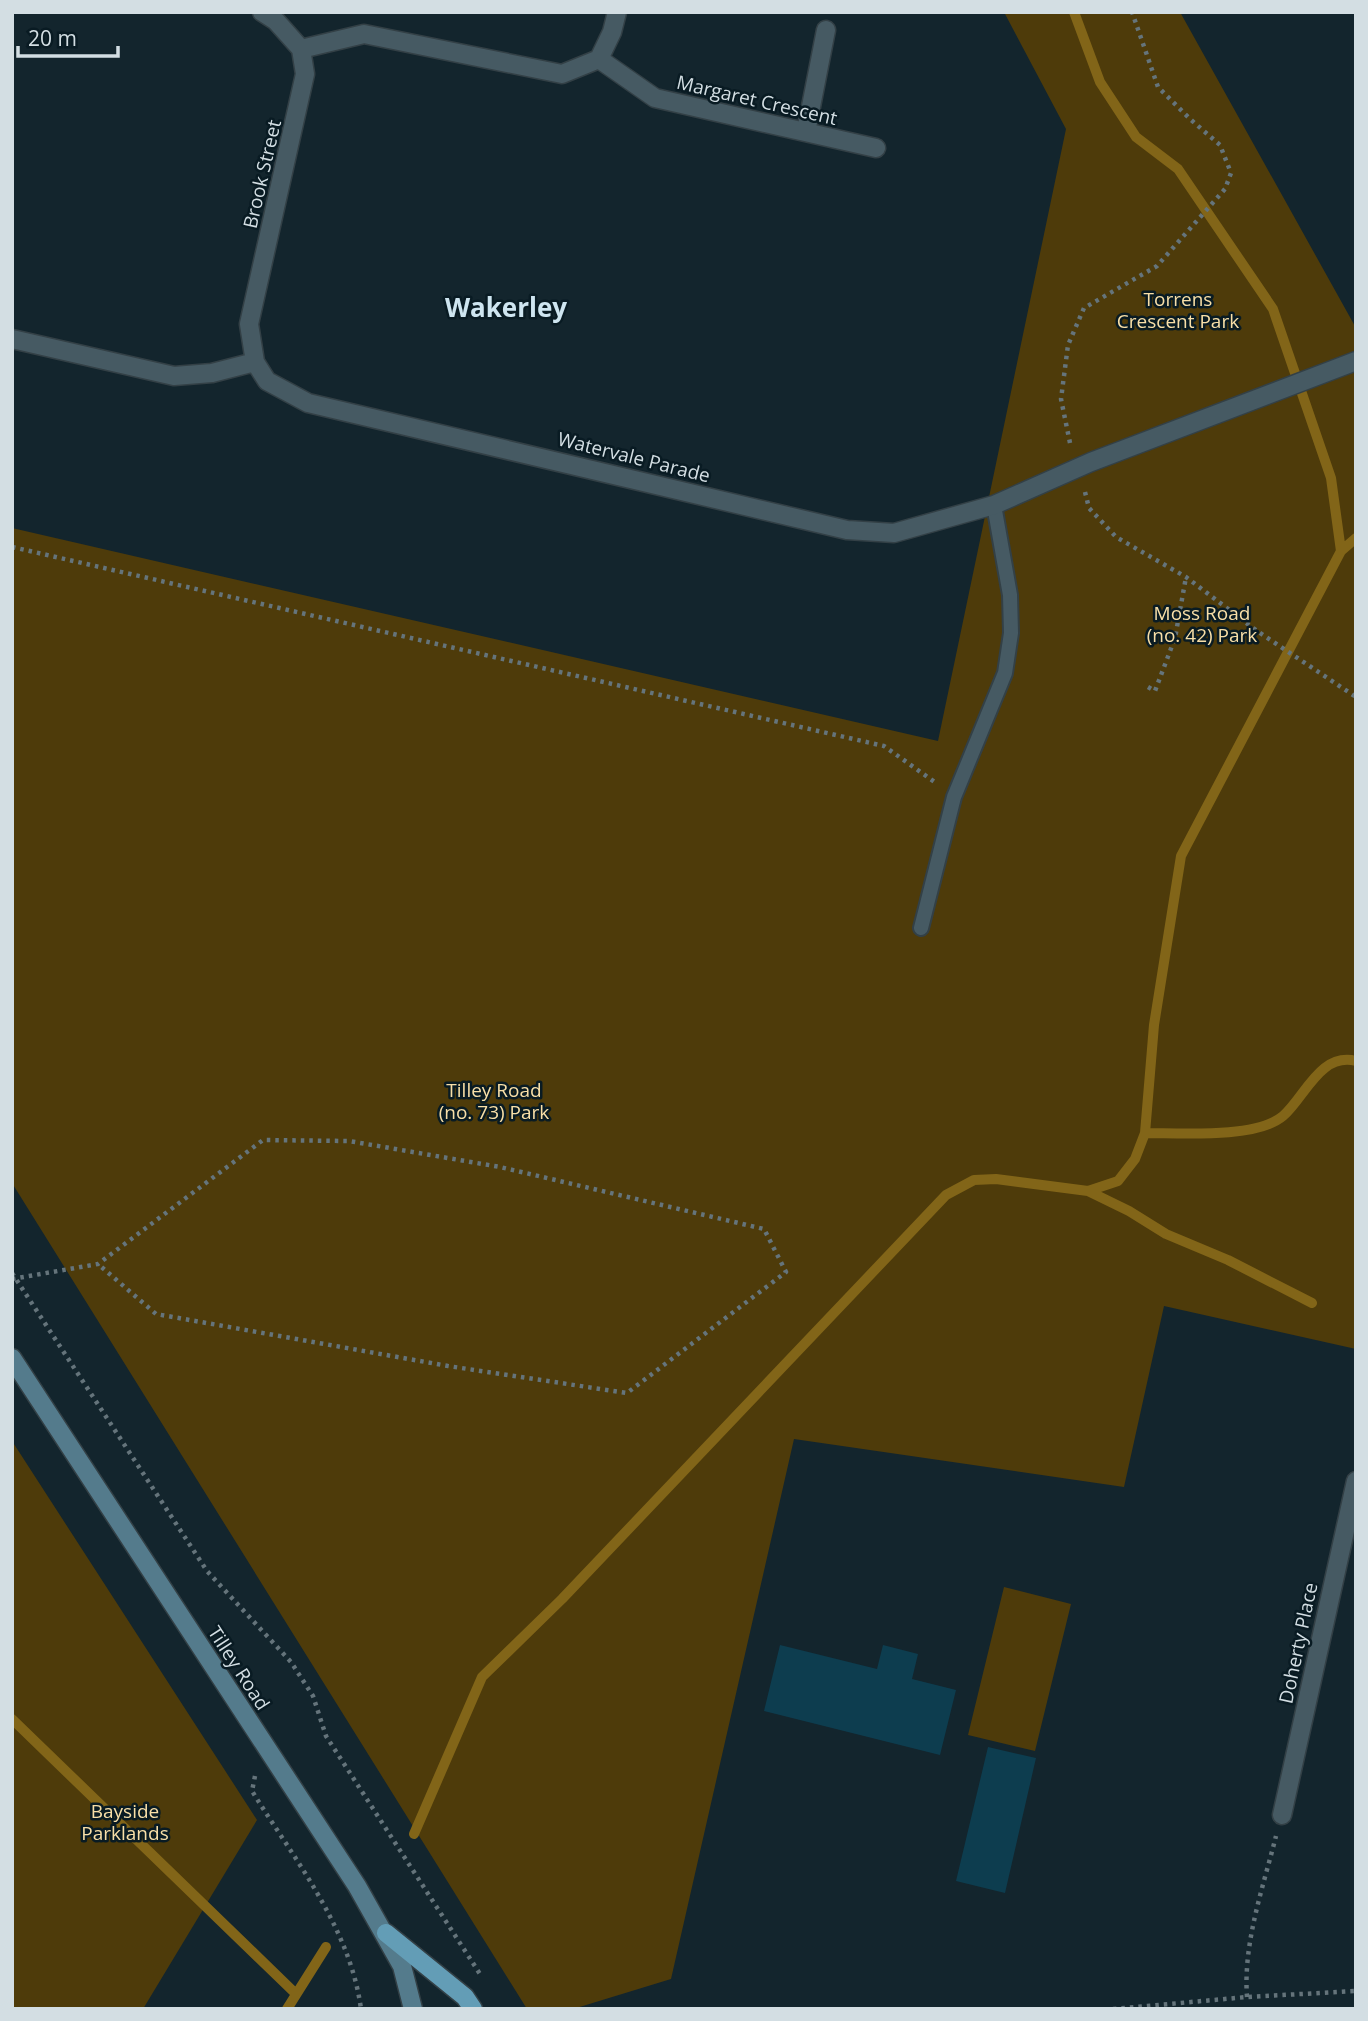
<svg xmlns="http://www.w3.org/2000/svg" width="1368" height="2021" font-family="'Open Sans',sans-serif">
<style>
.green{fill:#4e3b0a}
.lines{fill:none;stroke-linecap:round;stroke-linejoin:round}
.stream{stroke:#826518;stroke-width:10}
.building{fill:#0d3d4f}
.service-casing{stroke:#334046;stroke-width:18}
.minor-casing{stroke:#334046;stroke-width:21}
.secondary-casing{stroke:#334046;stroke-width:21}
.primary-casing{stroke:#334046;stroke-width:21}
.path{stroke:#65747b;stroke-width:4.5;stroke-dasharray:3.5 5;stroke-linecap:butt}
.service{stroke:#465a63;stroke-width:14}
.minor{stroke:#465a63;stroke-width:18}
.secondary{stroke:#547b8c;stroke-width:18}
.primary{stroke:#639db6;stroke-width:18}
.labels{text-anchor:middle;dominant-baseline:central;stroke-width:5;stroke-linejoin:round;paint-order:stroke}
.street-label{font-size:19px;fill:#d3dee3;stroke:#091b23}
.park-label{font-size:19px;fill:#f8dfa7;stroke:#091b23}
.district-label{font-size:26px;font-weight:bold;fill:#cee5f0;stroke:#091b23}
</style>
<rect width="100%" height="100%" fill="#13252d"/>
<path class="green" d="M1004 12H1180L1356 328V1349L1164 1306 1124 1487 794 1439 671 1979 573 2009H527L12 1183V528L938 741 1066 129Z
M12 1441 257 1820 143 2009H12Z
M1004 1587 1071 1604 1035 1751 968 1735Z"/>
<g class="lines">
<path class="stream" d="M1074 12 1100 82 1136 137 1178 169 1273 309 1331 478 1341 551
M1145 1133C1179 1133 1256 1139 1283 1116 1305 1097 1320 1052 1356 1061
M1088 1191 1129 1211 1166 1234 1228 1260 1312 1303
M12 1719 295 1993
M414 1834 482 1677 562 1599 946 1195 974 1180 996 1179 1088 1191 1118 1181 1135 1159 1145 1133 1154 1025 1181 856 1341 551 1356 538
M287 2009 326 1947"/>
</g>
<path class="building" d="M780 1645 877 1669 883 1645 918 1654 912 1679 956 1690 940 1755 764 1711Z
M988 1747 1036 1758 1005 1893 956 1881Z"/>
<g class="lines">
<defs>
<path id="service" d="M921 928 954 797 1005 673 1011 633 1010 595 994 505"/>
<path id="minor" d="M617 12 612 32 599 59 655 98 876 148
M301 49 364 34 562 74 599 59
M806 132 826 30
M12 339 174 376 212 373 255 362 267 381 308 403 847 530 894 533 994 505 1091 462 1356 361
M255 362 249 324 305 74 301 49 276 21 262 12
M1282 1815 1356 1481"/>
<path id="secondary" d="M12 1358 357 1886 402 1966 413 2009"/>
<path id="primary" d="M386 1933 465 1997 473 2009"/>
</defs>
<use href="#service" class="service-casing"/>
<use href="#minor" class="minor-casing"/>
<use href="#secondary" class="secondary-casing"/>
<use href="#primary" class="primary-casing"/>
<path class="path" d="M1070 443 1061 399 1068 345 1084 308 1157 266 1225 189 1231 173 1220 145 1190 119 1158 87 1132 12
M1085 492 1089 508 1116 537 1186 577 1257 631 1356 697
M12 547 884 746 936 783
M1148 687 1155 691 1175 638 1186 577
M12 1273 207 1571 291 1662 313 1696 326 1736 480 1974
M12 1279 98 1264 263 1140 349 1141 500 1167 764 1229 786 1272 627 1393 448 1366 156 1314 98 1264
M255 1776 252 1791C294 1859 350 1927 361 2009
M1247 1997C1243 1943 1263 1888 1276 1836
M1113 2009 1247 1997 1356 1991"/>
<use href="#service" class="service"/>
<use href="#minor" class="minor"/>
<use href="#secondary" class="secondary"/>
<use href="#primary" class="primary"/>
</g>
<g class="labels">
<g class="street-label">
<text transform="translate(757 100) rotate(13)">Margaret Crescent</text>
<text transform="translate(262 174) rotate(-77)">Brook Street</text>
<text transform="translate(634 457) rotate(14)">Watervale Parade</text>
<text transform="translate(1298 1643) rotate(-78)">Doherty Place</text>
<text transform="translate(239 1668) rotate(57)">Tilley Road</text>
</g>
<g class="park-label">
<text x="1178" y="299">Torrens<tspan x="1178" dy="22">Crescent Park</tspan></text>
<text x="1202" y="613">Moss Road<tspan x="1202" dy="22">(no. 42) Park</tspan></text>
<text x="494" y="1090">Tilley Road<tspan x="494" dy="22">(no. 73) Park</tspan></text>
<text x="125" y="1811">Bayside<tspan x="125" dy="22">Parklands</tspan></text>
</g>
<g class="district-label">
<text x="506" y="307">Wakerley</text>
</g>
</g>
<rect width="1368" height="2021" fill="none" stroke="#d3dee3" stroke-width="28"/>
<path d="M18 46v10h100v-10" fill="none" stroke="#d3dee3" stroke-width="3.5"/>
<text x="28" y="46" font-size="21" fill="#d3dee3" stroke="#091b23" stroke-width="5" paint-order="stroke">20 m</text>
</svg>
